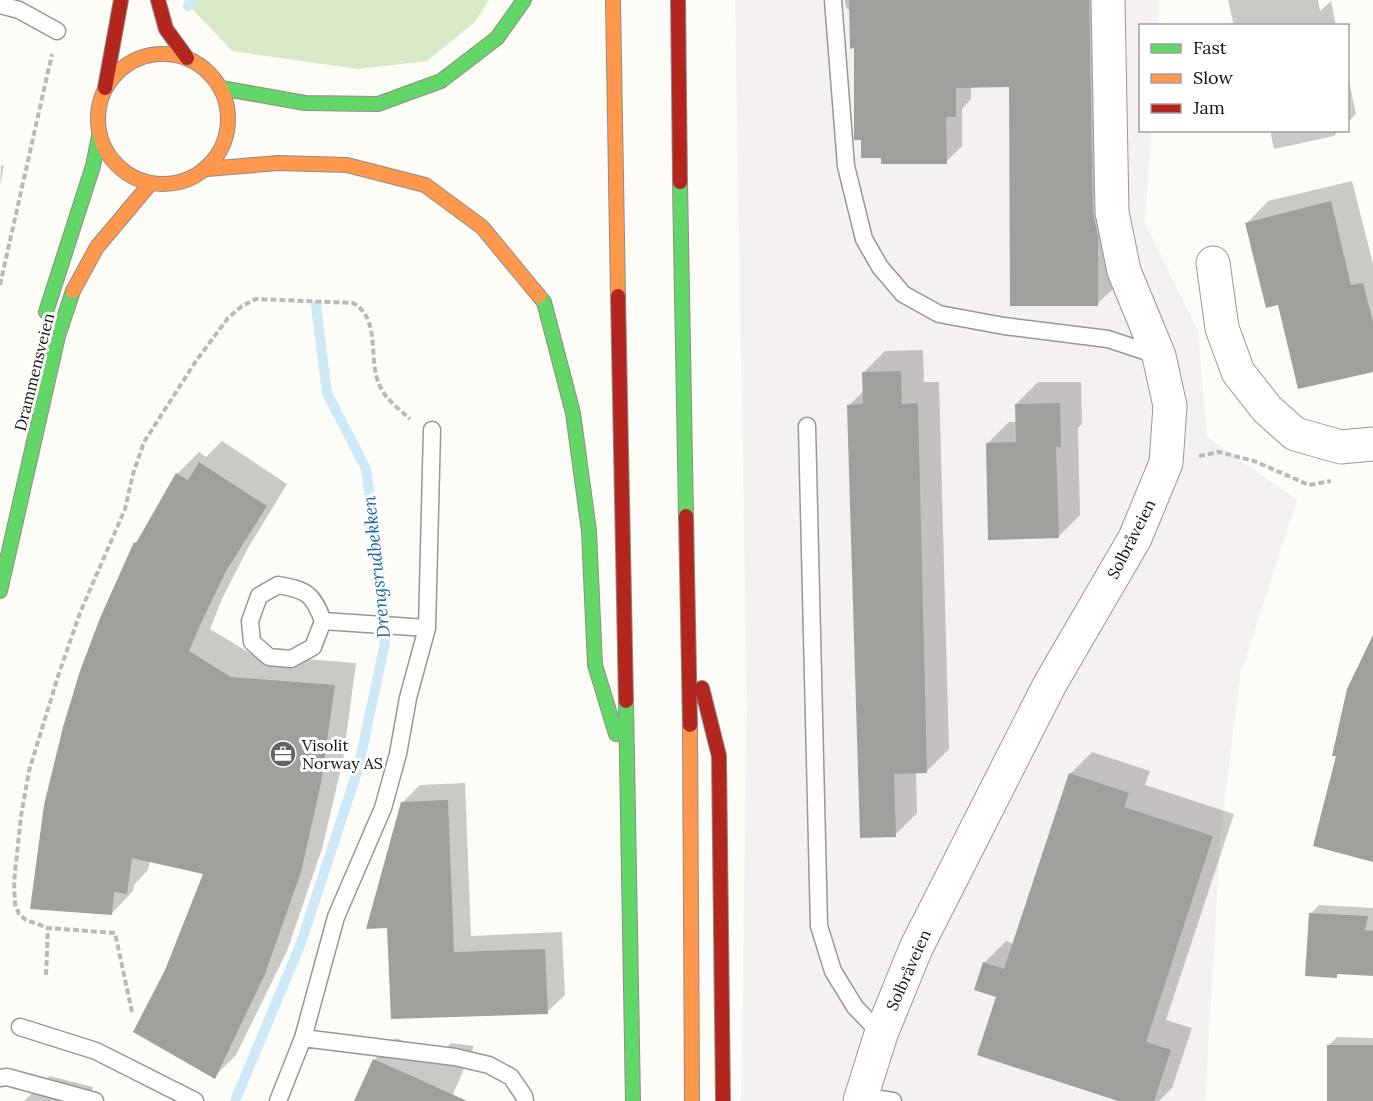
<svg xmlns="http://www.w3.org/2000/svg" width="1373" height="1101" font-family="Lora,serif">
<style>
.industrial{fill:#f5f0f3}
.forest{fill:#d8eac5}
.shadow{fill:#0003}
.lines{fill:none;stroke-linecap:round;stroke-linejoin:round}
.stream{stroke:#cde8f7;stroke-width:10}
.building{fill:#a19f9c}
.lane-casing{stroke:#979795;stroke-width:19}
.street-casing{stroke:#979795;stroke-width:35}
.fast-casing{stroke:#8e8d8b;stroke-width:16}
.slow-casing{stroke:#8e8d8b;stroke-width:16}
.jam-casing{stroke:#8e8d8b;stroke-width:16}
.path{stroke:#b9b9b8;stroke-width:4;stroke-dasharray:6 3;stroke-linecap:butt}
.lane{stroke:#fffffe;stroke-width:16}
.street{stroke:#fffffe;stroke-width:33}
.fast{stroke:#63d668;stroke-width:14}
.slow{stroke:#ff974d;stroke-width:14}
.jam{stroke:#b3261e;stroke-width:14}
.labels{text-anchor:middle;dominant-baseline:central;stroke-width:6;stroke-linejoin:round;paint-order:stroke}
.street-label{font-size:16px;fill:#111;stroke:#fff}
.poi-label{font-size:16px;fill:#111;stroke:#fff;text-anchor:start}
.water-label{font-size:18px;font-style:italic;fill:#1768a6;stroke:#fff}
</style>
<rect width="100%" height="100%" fill="#fdfcf7"/>
<path class="industrial" d="M735 0H1159L1158 25 1140 26V130L1151 131 1145 223 1198 330 1207 437 1297 500 1240 676 1221 830 1205 1101H741L747 706Z"/>
<path class="forest" d="M184 0H489L475 22 427 61 358 69 232 51Z"/>
<path class="shadow" d="M845 0H1105L1114 288 1097 304 1010 86H971V99L962 109V146L946 162 856 47 851 13 846 7Z
M1228 0H1318L1320 11 1331 1 1336 26H1234Z
M1348 77 1356 114 1348 122Z
M1270 130H1339L1334 136 1274 149Z
M0 165 4 166 0 185 1 166Z
M1352 181 1373 264V371L1279 303 1247 223 1268 201Z
M923 350 924 382H939L949 749 927 771 916 772 917 813 895 835 849 405 864 391 863 373 885 351Z
M1038 382H1081L1082 424 1078 428 1080 515 1058 537 987 444 1009 422H1017L1016 404Z
M222 441 287 484 248 548 222 599 210 629 253 655 356 663 343 760 322 849 287 951 236 1055 214 1077 166 971 205 873 150 861 148 870 134 885 133 891 112 913 135 543 141 537 177 474 199 452 206 457Z
M1092 752 1150 771 1145 785 1234 814 1166 1020 1192 1028 1172 1088 1159 1101H1123L997 996 984 963 1006 941 1014 944 1070 774Z
M465 783 471 936 562 932 565 995 547 1012 389 926 403 802 420 785Z
M1319 905 1373 908V975L1339 973 1336 976 1310 914Z
M1337 1037 1373 1038V1101H1328V1046Z
M396 1038 437 1057 451 1043 474 1046 450 1101H356L374 1060Z
M50 1076 93 1087 90 1101H24Z"/>
<g class="lines">
<path class="stream" d="M188 6 192 0
M235 1101 301 943 358 769 385 643 377 547 366 469 327 393 316 306"/>
</g>
<path class="building" d="M849 0H1089L1093 213 1098 236V306H1010L1009 87 956 88V117H946L947 164H881V158H861V140H854V48L850 49Z
M1331 201 1351 285 1363 283 1373 322V372L1298 389 1278 305 1266 308 1245 223Z
M901 371 902 404 918 403 927 773 894 774 896 837 860 838 847 405 863 404 862 372Z
M1060 403 1061 447H1056L1059 538 988 540 986 443 1016 442 1015 404Z
M199 462 267 506 226 571 201 623 189 651 231 677 335 685 321 783 301 872 265 974 215 1079 133 1032 165 970 203 874 132 858 127 894 114 892 112 915 30 909 44 805 63 727 80 671 100 618 134 542 136 543 176 473 188 480Z
M1373 635V862L1313 846 1336 756H1332L1347 689Z
M1069 773 1129 793 1124 807 1213 836 1146 1042 1171 1050 1154 1101H1118L977 1055 996 997 974 990 983 962 1004 969Z
M448 800 454 952 545 949 548 1014 391 1019 387 928 366 929 401 802Z
M1309 913 1368 916 1365 930 1373 931V976L1337 974V978L1305 976Z
M1327 1045H1373V1101H1327Z
M373 1059 403 1072 467 1101H354Z"/>
<g class="lines">
<defs>
<path id="lane" d="M833 0 846 166 864 239 880 267 903 294 939 314 1004 326 1108 339 1159 356
M0 5 19 10 57 31
M807 426 819 926 833 971 855 1007 881 1034
M278 585C307 590 313 594 323 621L313 647 291 659 269 657 252 642 250 621 259 596Z
M323 621 427 628
M20 1027 96 1051 195 1101
M303 1038 455 1057 489 1065 511 1077 524 1096 525 1101
M0 1078 7 1077 95 1101
M861 1096 893 1101
M278 1101 303 1038 336 917 383 808 398 754 408 698 427 628 432 430"/>
<path id="street" d="M1213 263 1222 328 1238 372 1267 409 1295 434 1341 447 1373 444
M860 1101 881 1034 916 948 1050 684 1135 538 1166 463 1170 406 1159 356 1124 271 1112 212 1108 0"/>
<path id="fast" d="M221 88 305 103 378 104 441 81 497 38 524 0
M680 182 686 516
M539 296 544 302 573 413 589 531 595 665 616 734
M46 312 93 166 99 136
M0 591 58 336 73 291
M626 701 633 1101"/>
<path id="slow" d="M613 0 618 296
M98 119a65 65 0 1 1 130 0a65 65 0 1 1-130 0Z
M207 169 278 163 347 165 425 185 482 227 539 296
M73 291 97 247 150 184
M690 725 692 1101"/>
<path id="jam" d="M158 0 166 29 187 58
M678 0 680 182
M105 88 121 0
M618 296 626 701
M686 516 690 725
M702 688 719 756 723 1101"/>
</defs>
<use href="#lane" class="lane-casing"/>
<use href="#street" class="street-casing"/>
<use href="#fast" class="fast-casing"/>
<use href="#slow" class="slow-casing"/>
<use href="#jam" class="jam-casing"/>
<path class="path" d="M0 285 52 54
M1199 456 1219 452 1254 461 1309 485 1331 481
M46 975 48 928
M132 1012 115 933 48 928 26 920 19 914 15 904 14 882 21 816 29 771 59 673 80 613 125 509 133 474 144 442 196 361 228 318 242 306 256 299 353 303C381 318 368 359 379 384 385 399 399 409 410 419"/>
<use href="#lane" class="lane"/>
<use href="#street" class="street"/>
<use href="#fast" class="fast"/>
<use href="#slow" class="slow"/>
<use href="#jam" class="jam"/>
</g>
<defs>
<symbol id="office-disc" viewBox="-11 -11 22 22"><circle r="9.5" fill="#646362" stroke="#fff"/><path d="M-6-3h4V-5.5h4V-3h4V5H-6ZM-1-4.5V-3h2v-1.5ZM-6 0V1H6V0Z" fill="#fff"/></symbol>
</defs>
<g fill-rule="evenodd">
<use href="#office-disc" x="268" y="739" width="30" height="30"/>
</g>
<g class="labels">
<g class="street-label">
<text transform="translate(34 372) rotate(-76)">Drammensveien</text>
<text transform="translate(1131 539) rotate(-63)">Solbråveien</text>
<text transform="translate(908 970) rotate(-66)">Solbråveien</text>
</g>
<g class="poi-label">
<text x="302" y="745">Visolit<tspan x="302" dy="18">Norway AS</tspan></text>
</g>
<g class="water-label">
<text transform="translate(376 567) rotate(-96)">Drengsrudbekken</text>
</g>
</g>
<rect x="1139" y="24" width="210" height="108" fill="#ffffff" stroke="#a0a0a0" stroke-width="1.5"/>
<rect x="1151" y="44" width="30" height="9" fill="#63d668" stroke="#a0a0a0" stroke-width="1.5"/>
<text x="1193" y="54" font-size="18" fill="#111111">Fast</text>
<rect x="1151" y="74" width="30" height="9" fill="#ff974d" stroke="#a0a0a0" stroke-width="1.5"/>
<text x="1193" y="84" font-size="18" fill="#111111">Slow</text>
<rect x="1151" y="104" width="30" height="9" fill="#b3261e" stroke="#a0a0a0" stroke-width="1.5"/>
<text x="1193" y="114" font-size="18" fill="#111111">Jam</text>
</svg>
